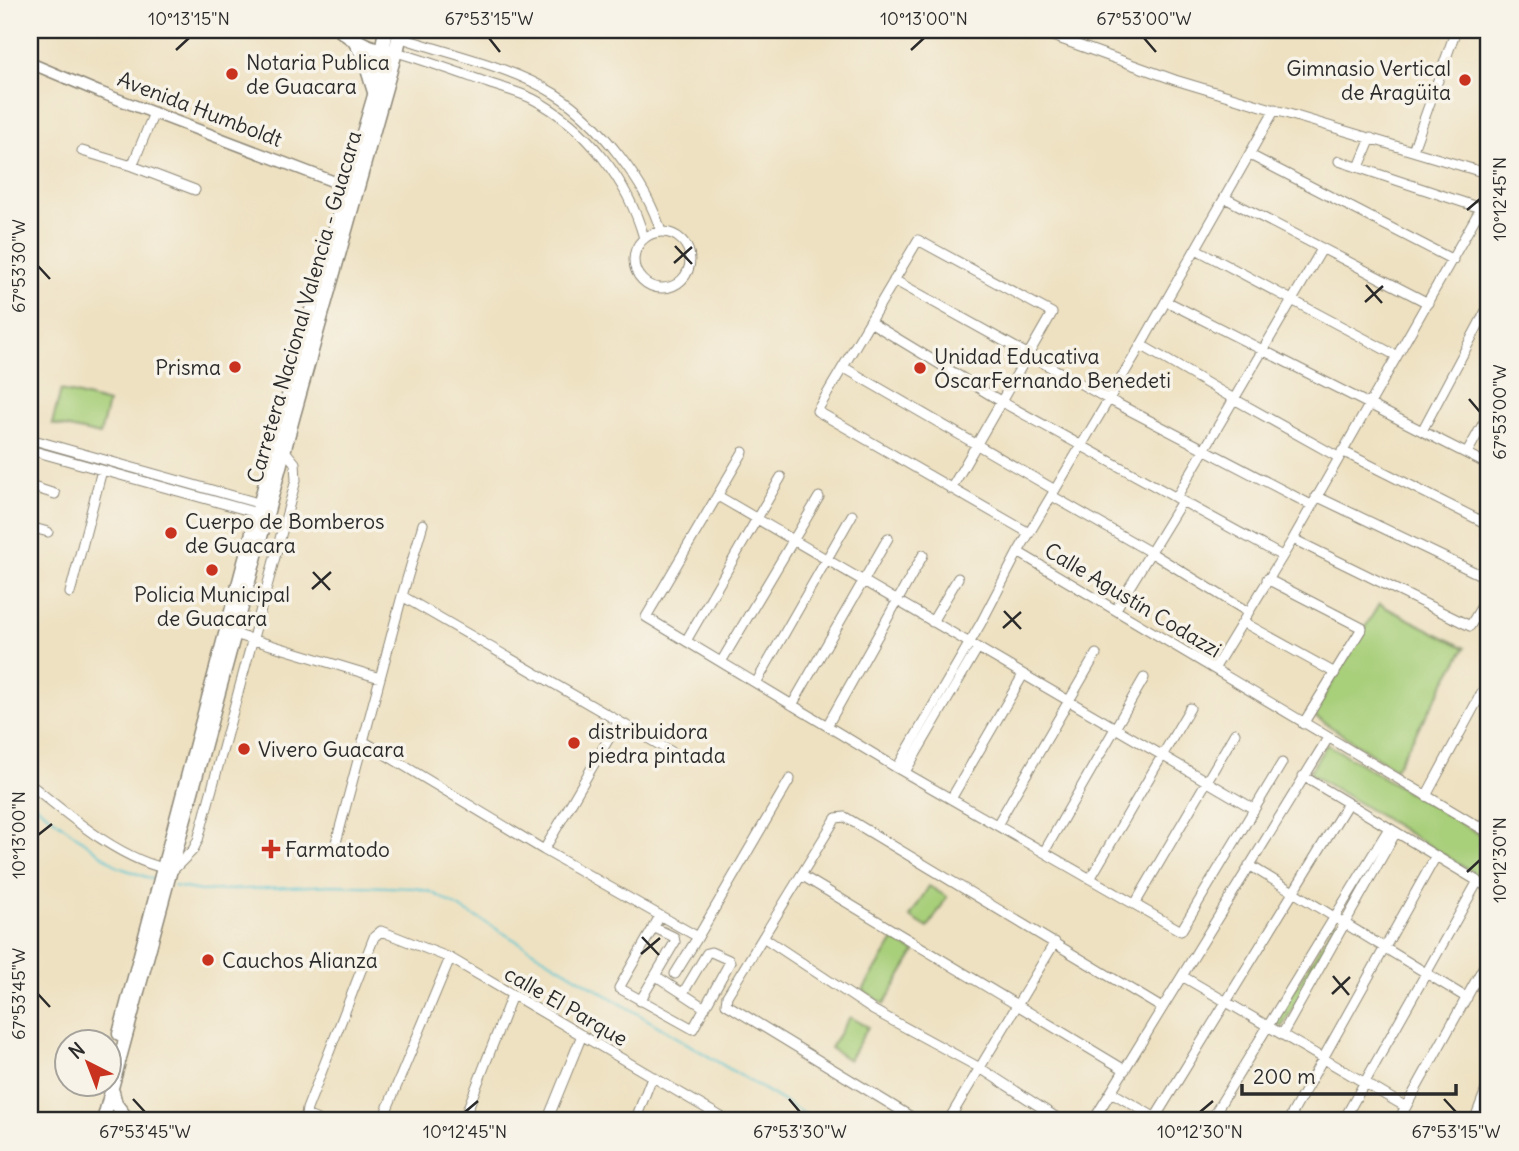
<svg xmlns="http://www.w3.org/2000/svg" width="1519" height="1151" font-family="Delius,sans-serif">
<style>
.green{fill:#a8cf7a;stroke:#6a7d52;stroke-width:2}
.lines{fill:none;stroke-linecap:round;stroke-linejoin:round}
.stream{stroke:#58c4d1;stroke-width:2}
.minor-casing{stroke:#8c8676;stroke-width:11}
.tertiary-casing{stroke:#8c8676;stroke-width:13}
.secondary-casing{stroke:#8c8676;stroke-width:15}
.primary-casing{stroke:#8c8676;stroke-width:17}
.minor{stroke:#fff;stroke-width:9}
.tertiary{stroke:#fff;stroke-width:10}
.secondary{stroke:#fff;stroke-width:12}
.primary{stroke:#fff;stroke-width:14}
.ticks{fill:none;stroke:#2b2b2b;stroke-width:2.5}
.poi-dot{fill:#c8321e;stroke:#f7f3e8;stroke-width:2.5}
.labels{text-anchor:middle;dominant-baseline:central;stroke-width:7;stroke-linejoin:round;paint-order:stroke}
.poi-label{font-size:21px;fill:#2b2b2b;stroke:#f7f3e8;text-anchor:start}
.street-label{font-size:21px;fill:#2b2b2b;stroke:#f7f3e8}
.neatline{fill:none;stroke:#2b2b2b;stroke-width:2.5}
.ticks-label{font-size:18px;text-anchor:middle;fill:#2b2b2b}
</style>
<rect width="100%" height="100%" fill="#f7f3e8"/>
<filter id="ink" filterUnits="userSpaceOnUse"><feTurbulence type="fractalNoise" baseFrequency=".0143" numOctaves="2"/><feDisplacementMap in="SourceGraphic" scale="14" xChannelSelector="R" yChannelSelector="G"/><feConvolveMatrix kernelMatrix="1 2 1 2 8 2 1 2 1" color-interpolation-filters="sRGB"/></filter>
<filter id="wash" filterUnits="userSpaceOnUse"><feTurbulence type="fractalNoise" baseFrequency=".00686" numOctaves="4" result="noise"/><feDisplacementMap in="SourceGraphic" scale="28" xChannelSelector="R" yChannelSelector="G"/><feGaussianBlur stdDeviation="1.57" result="paint"/><feColorMatrix in="noise" values="0 0 0 0 0 0 0 0 0 0 0 0 0 0 0 0 0 1.4 0 .05"/><feComposite in="paint" operator="in"/></filter>
<g filter="url(#wash)">
<rect width="100%" height="100%" fill="#eee1c1"/>
<path class="green" d="M61 390 108 403 100 435 52 424Z
M1379 604 1465 648 1395 769 1313 715Z
M1327 744 1489 840V882L1309 773Z
M929 886 947 897 928 928 910 917Z
M1335 922 1341 925 1282 1027 1274 1023Z
M894 940 915 952 884 1004 863 990Z
M850 1017 868 1027 849 1060 830 1048Z"/>
<g class="lines">
<path class="stream" d="M30 801 118 867 155 880
M174 886 201 891 333 885 415 888 431 892 490 925 816 1121"/>
</g>
</g>
<g filter="url(#ink)">
<g class="lines">
<defs>
<path id="minor" d="M1036 30 1175 80 1489 174
M399 37C449 54 510 66 555 94 597 120 648 185 661 232
M396 52C427 61 457 72 488 83 502 88 519 92 533 99 587 127 628 181 644 238
M30 101V100
M1275 109 1141 345 1018 552 1489 833
M30 143H31
M1413 150 1456 30
M82 151 132 166 195 190
M1250 155 1453 260
M1339 161 1489 211
M132 166 154 113
M1359 167 1371 138
M1225 198 1428 303
M634 260a28 28 0 1 1 56 0a28 28 0 1 1-56 0Z
M1196 249 1397 356
M894 280 1108 399 1311 505
M1166 301 1489 465
M870 322 1002 402 1282 556
M1141 345 1234 399 1338 457
M843 367 1055 490
M1422 431 1489 305
M30 439 265 505
M30 450 261 514
M1342 451 1489 525
M743 452 646 617 897 768 1181 931 1282 763
M1467 453 1489 413
M30 486 55 494
M951 489 1052 313 918 240 817 411 1029 533
M718 496 1254 809
M1052 496 1150 552 1248 612
M1316 496 1489 579
M1176 498 1322 249
M30 527 48 532
M1293 539 1470 626 1489 594
M1267 579 1362 628 1303 724
M70 593 102 470
M402 596 423 524
M1116 609 1182 501
M932 622 958 578
M1243 622 1335 673
M231 633 380 678
M686 641 781 477
M721 662 819 497
M1214 669 1293 539 1489 194
M756 683 852 515
M792 705 888 538
M827 726 923 555
M363 741 544 850 619 721
M897 768 981 623 1018 552
M905 772 977 649
M1303 776 1489 888
M30 784C69 816 122 862 173 870L193 850 198 840 296 480 295 463 285 451
M1426 796 1489 679
M951 799 1023 675
M997 825 1096 654
M1482 828 1489 814
M334 850 402 596 684 759
M544 850 698 937 790 779
M1044 852 1144 678
M1249 865 1467 998
M801 875 1125 1070
M1090 879 1190 708
M1135 904 1235 733
M660 916 619 988 693 1029 730 962 729 960 711 952 707 953 683 993
M763 937 873 1010 980 1068 1062 1121
M675 974 698 937
M656 976 705 1008
M1182 976 1406 1107
M640 1001 675 942 674 937 653 927
M1283 1033 1396 832
M1111 1092 1161 1121
M320 1121 306 1115 307 1109 374 937 381 931 450 958 728 1121
M382 1121 450 958
M463 1121 512 995
M547 1121 582 1035
M635 1121 652 1077
M918 1121 726 1004 727 996 836 818 845 817 1162 1008
M948 1121 1055 942
M1093 1121 1328 738
M1153 1121 1348 803
M1210 1121 1389 828
M1288 1121 1436 856
M1343 1121 1478 881
M1398 1121 1489 957
M1474 1121 1489 1082"/>
<path id="tertiary" d="M30 63 99 92 353 189"/>
<path id="secondary" d="M119 1034 312 306 375 92 382 51
M113 1092 116 1104 129 1121
M103 1121 294 415 396 52"/>
<path id="primary" d="M341 30C359 44 373 51 396 52L401 30
M355 41 364 56 375 92
M382 51 386 30"/>
</defs>
<use href="#minor" class="minor-casing"/>
<use href="#tertiary" class="tertiary-casing"/>
<use href="#secondary" class="secondary-casing"/>
<use href="#primary" class="primary-casing"/>
<use href="#minor" class="minor"/>
<use href="#tertiary" class="tertiary"/>
<use href="#secondary" class="secondary"/>
<use href="#primary" class="primary"/>
</g>
</g>
<path class="ticks" d="M489 38 500 52M1144 38 1156 52M176 50 189 38M911 50 924 38M1467 210 1480 199M675 246 692 264M674 263 692 247M38 266 50 279M1366 285 1382 303M1365 302 1383 286M1469 399 1480 412M313 572 330 590M312 589 331 572M1004 611 1021 629M1003 628 1021 612M38 835 52 824M1467 872 1480 860M642 937 659 955M641 954 660 938M1333 976 1349 995M38 994 50 1007M1332 994 1350 977M133 1099 145 1112M789 1099 800 1112M1444 1099 1456 1112M465 1112 478 1101M1200 1112 1213 1101"/>
<g class="poi-dot">
<circle cx="232" cy="74" r="7"/>
<circle cx="1465" cy="80" r="7"/>
<circle cx="235" cy="367" r="7"/>
<circle cx="920" cy="368" r="7"/>
<circle cx="171" cy="533" r="7"/>
<circle cx="212" cy="570" r="7"/>
<circle cx="574" cy="743" r="7"/>
<circle cx="244" cy="749" r="7"/>
<path d="M267.5 838.5h7v7h7v7h-7v7h-7v-7h-7v-7h7z"/>
<circle cx="208" cy="960" r="7"/>
</g>
<g class="labels">
<g class="poi-label">
<text x="246" y="62">Notaria Publica<tspan x="246" dy="24">de Guacara</tspan></text>
<text x="1451" y="68" text-anchor="end">Gimnasio Vertical<tspan x="1451" dy="24">de Aragüita</tspan></text>
<text x="934" y="356">Unidad Educativa<tspan x="934" dy="24">ÓscarFernando Benedeti</tspan></text>
<text x="221" y="367" text-anchor="end">Prisma</text>
<text x="185" y="521">Cuerpo de Bomberos<tspan x="185" dy="24">de Guacara</tspan></text>
<text x="212" y="594" text-anchor="middle">Policia Municipal<tspan x="212" dy="24">de Guacara</tspan></text>
<text x="588" y="731">distribuidora<tspan x="588" dy="24">piedra pintada</tspan></text>
<text x="258" y="749">Vivero Guacara</text>
<text x="285" y="849">Farmatodo</text>
<text x="222" y="960">Cauchos Alianza</text>
</g>
<g class="street-label">
<text transform="translate(200 109) rotate(21)">Avenida Humboldt</text>
<text transform="translate(304 307) rotate(-74)">Carretera Nacional Valencia - Guacara</text>
<text transform="translate(1133 600) rotate(31)">Calle Agustín Codazzi</text>
<text transform="translate(566 1006) rotate(30)">calle El Parque</text>
</g>
</g>
<rect width="1519" height="1151" fill="none" stroke="#f7f3e8" stroke-width="77"/>
<g transform="translate(88 1063) rotate(318)"><circle r="33" fill="#f7f3e8" stroke="#a5a39c" stroke-width="2"/>
<path d="M0-5L12 26L0 18L-12 26Z" fill="#c8321e"/>
<text y="-10" font-size="19" font-weight="bold" text-anchor="middle" fill="#2b2b2b">N</text>
</g>
<path d="M1242 1084v10h214v-10" fill="none" stroke="#2b2b2b" stroke-width="3.5"/>
<text x="1253" y="1084" font-size="21" fill="#2b2b2b" stroke="#f7f3e8" stroke-width="5" paint-order="stroke">200 m</text>
<rect x="38" y="38" width="1442" height="1074" class="neatline"/>
<g class="ticks-label">
<text x="189" y="25">10°13'15"N</text>
<text x="489" y="25">67°53'15"W</text>
<text x="924" y="25">10°13'00"N</text>
<text x="1144" y="25">67°53'00"W</text>
<text transform="translate(1500 199) rotate(-90)" y="6">10°12'45"N</text>
<text transform="translate(19 266) rotate(-90)" y="6">67°53'30"W</text>
<text transform="translate(1500 412) rotate(-90)" y="6">67°53'00"W</text>
<text transform="translate(19 835) rotate(-90)" y="6">10°13'00"N</text>
<text transform="translate(1500 860) rotate(-90)" y="6">10°12'30"N</text>
<text transform="translate(19 994) rotate(-90)" y="6">67°53'45"W</text>
<text x="145" y="1138">67°53'45"W</text>
<text x="465" y="1138">10°12'45"N</text>
<text x="800" y="1138">67°53'30"W</text>
<text x="1200" y="1138">10°12'30"N</text>
<text x="1456" y="1138">67°53'15"W</text>
</g>
</svg>
